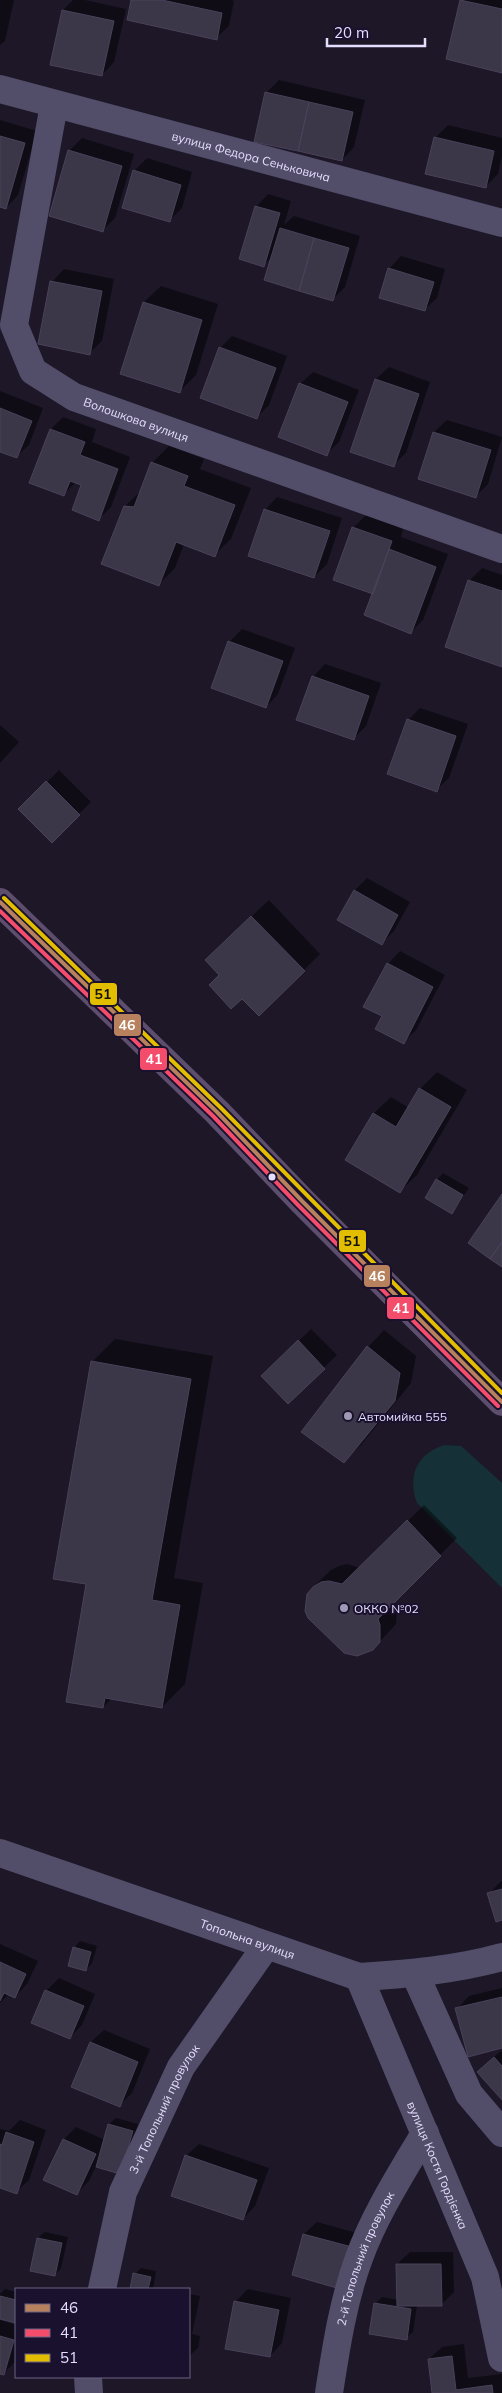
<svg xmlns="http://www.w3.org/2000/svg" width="502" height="2393" font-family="Mulish,sans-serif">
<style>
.green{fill:#153137}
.shadow{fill:#0007}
.building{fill:#3c3649;stroke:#4a425a}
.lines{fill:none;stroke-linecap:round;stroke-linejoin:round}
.minor{stroke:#524d69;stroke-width:28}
.major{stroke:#5d4e6d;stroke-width:28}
.bus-1-casing{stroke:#1a112e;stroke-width:8}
.bus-2-casing{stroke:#1a112e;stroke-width:8}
.bus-3-casing{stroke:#1a112e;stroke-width:8}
.bus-1{stroke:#b6815c;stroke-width:4}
.bus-2{stroke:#f44d6c;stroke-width:4}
.bus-3{stroke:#e3bd00;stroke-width:4}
.bus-dot{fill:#e6deff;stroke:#1a112e;stroke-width:2}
.poi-dot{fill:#a098b4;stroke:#1a112e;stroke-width:2}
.labels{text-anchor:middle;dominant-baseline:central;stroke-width:4;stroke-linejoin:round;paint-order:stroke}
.street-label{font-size:12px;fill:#e6deff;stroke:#1a112e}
.poi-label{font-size:12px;fill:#e6deff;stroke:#1a112e;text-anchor:start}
.line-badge{stroke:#1a112e;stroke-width:2}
.badge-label{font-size:14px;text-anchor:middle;font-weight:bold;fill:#fff}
.pale-badge-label{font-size:14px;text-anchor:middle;font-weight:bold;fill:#111}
</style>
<rect width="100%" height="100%" fill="#1d1728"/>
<path class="green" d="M445 1445 461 1446 502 1483V1588L417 1503C407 1476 417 1453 445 1445Z"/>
<path class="shadow" d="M0 0H14L5 41 0 45Z
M73 0H85L126 9 114 62 102 75 63 10Z
M132 0H231L234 1 229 26 216 38Z
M461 0H502V72L447 59Z
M279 80 365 100 354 147 342 160 266 93Z
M0 120 37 131 18 195 6 208 0 206Z
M448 125 502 138V156L498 174 485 187 435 138Z
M82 138 134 154 115 218 102 231 69 151Z
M147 158 192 172 182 208 169 221 134 171Z
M268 194 291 201 284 225 294 216 360 236 345 287 333 299 273 256 263 266 256 207Z
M401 256 445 269 437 298 424 310 389 269Z
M64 269 114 279 102 341 89 353 52 282Z
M161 286 218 304 196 375 179 392 144 302Z
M232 336 287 356 269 405 257 417 220 348Z
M389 367 430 382 406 453 393 465 376 379Z
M313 372 359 390 339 442 326 454 300 384Z
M0 391 43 408 29 445 16 457 0 451Z
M63 417 96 429 92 442 130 457 111 507 99 519 83 484 76 482 64 494 51 429Z
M447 420 502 437 488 484 476 496 419 479 434 432Z
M169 446 204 459 200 469 251 488 231 539 214 555 184 544 175 568 158 585 125 506 142 490 152 463Z
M277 497 342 518 327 564 314 577 265 510Z
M366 515 403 529 401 537 448 554 423 620 411 632 375 593 353 528Z
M482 568 502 575V666L447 646 470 580Z
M242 629 295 648 278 694 266 707 229 642Z
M325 664 381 683 366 726 354 738 313 677Z
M420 708 468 724 449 778 436 790 408 720Z
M0 725 19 742 0 763Z
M59 770 91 802 52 841 20 809Z
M367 878 410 902 394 931 382 943 339 920 355 890Z
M269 900 320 954 304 970 242 997 221 975 223 943Z
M400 951 445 975 416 1030 403 1043 383 1016 388 964Z
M437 1072 467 1090 417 1175 400 1191 346 1160 374 1113 391 1097 409 1108 420 1089Z
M443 1173 469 1188 452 1212 437 1180Z
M311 1329 337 1355 288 1402 275 1364Z
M384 1330 416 1356 411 1383 361 1445 344 1461 368 1347Z
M115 1339 213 1356 174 1578 203 1583 185 1684 162 1707 112 1698 103 1707 88 1583 92 1362Z
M424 1505 457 1538 394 1601 397 1608 396 1624 373 1649 313 1587 331 1570 339 1566 347 1564 360 1568Z
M501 1881H502V1919L489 1894Z
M80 1941 97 1946 92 1963 86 1970 74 1948Z
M0 1944 38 1961 27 1984 15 1997 9 1994 0 2003Z
M59 1978 95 1994 82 2025 70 2037 46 1991Z
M502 1988V2047L457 2009 469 1996Z
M104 2030 150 2049 132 2093 119 2106 91 2042Z
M501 2051 502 2052V2098L485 2065Z
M116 2118 138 2124 127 2166 120 2173 96 2166 89 2181 76 2194 64 2139 76 2127 105 2140 109 2124Z
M20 2120 46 2130 29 2180 16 2192 0 2187V2129L9 2131Z
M199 2144 269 2168 255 2206 243 2219 186 2156Z
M317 2222 364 2235 340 2288 304 2234Z
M45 2232 68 2237 61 2268 55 2275 38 2238Z
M410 2252H453L454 2292 441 2305H417L413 2332 406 2338 375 2304 382 2297 398 2300 397 2264Z
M141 2268 156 2271 153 2289H131L135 2274Z
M5 2289 16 2292V2322L0 2317V2294Z
M248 2289 291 2298 282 2343 270 2356 235 2302Z
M189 2294 200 2296 192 2334 200 2336 198 2348 189 2356Z
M0 2320 16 2325V2361L4 2373 0 2372Z
M464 2344 468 2378 502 2374V2393H434L429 2359 442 2347Z"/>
<path class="building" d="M131 0H162L222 13 217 40 127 20Z
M460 0 502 9V73L446 59Z
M62 10 114 21 102 76 50 65Z
M265 92 309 102 298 151 254 142Z
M309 102 353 112 342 161 298 151Z
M0 136 25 143 6 209 0 207Z
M434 137 494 151 486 188 425 174Z
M68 150 122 166 103 232 49 216Z
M133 170 181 185 170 222 122 208Z
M255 206 280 213 264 267 239 259Z
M280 228 314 238 299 291 264 280Z
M314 238 349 248 333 301 299 291Z
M388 268 434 282 425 311 379 298Z
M50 281 102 291 90 355 38 344Z
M143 302 202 320 180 393 120 374Z
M219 347 276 368 257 419 200 398Z
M375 379 419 394 394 467 350 452Z
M299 383 348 402 327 456 278 437Z
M0 408 32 421 17 458 0 452Z
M50 429 85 442 80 455 118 469 99 521 72 510 81 485 70 481 64 496 29 483Z
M433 432 491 450 476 498 418 479Z
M151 462 188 476 184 486 235 505 215 557 176 542 159 586 101 564 124 506 134 507Z
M264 509 330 531 314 578 248 556Z
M352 527 392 541 373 594 333 580Z
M389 549 436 567 411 634 364 615Z
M468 580 502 591V667L445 647Z
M228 641 283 661 266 708 211 688Z
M312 676 369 696 354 740 296 720Z
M407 719 456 736 437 792 387 774Z
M46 781 80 815 52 843 18 809Z
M354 890 398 915 382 945 337 920Z
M251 916 305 971 259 1016 242 999 231 1009 209 985 219 975 205 960Z
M387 963 433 987 404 1044 375 1029 382 1016 363 1007Z
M419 1088 451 1107 400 1193 345 1160 373 1113 396 1127Z
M436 1179 463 1195 452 1214 425 1198Z
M502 1194V1242L490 1259 468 1243Z
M502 1242V1267L490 1259Z
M298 1340 325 1369 288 1404 261 1376Z
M367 1346 400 1373 395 1401 344 1463 301 1432Z
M91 1361 191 1379 152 1600 180 1605 162 1708 105 1698 103 1708 66 1702 86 1584 53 1579Z
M407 1520 441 1556 378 1619 380 1625V1642L373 1650 357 1656 344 1653 308 1618 305 1611 307 1594 313 1587 321 1582 329 1581 342 1584Z
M502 1889V1920L496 1922 487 1893Z
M73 1947 91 1952 86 1971 68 1966Z
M0 1962 26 1974 15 1998 4 1993 0 2001Z
M45 1990 84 2006 70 2039 31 2023Z
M502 1997V2048L468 2057 455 2008Z
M90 2042 138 2062 120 2107 71 2087Z
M494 2057 502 2066V2100L477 2072Z
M108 2124 133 2131 120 2174 96 2167Z
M6 2132 34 2142 17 2194 0 2188V2144L2 2145Z
M63 2139 96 2154 77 2195 43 2180Z
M185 2155 257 2180 243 2220 171 2196Z
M303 2234 352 2247 340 2289 292 2275Z
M37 2238 62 2243 55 2276 30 2271Z
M396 2264H441L442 2306H397Z
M133 2273 151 2277 148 2289H130Z
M0 2296 16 2300V2323L0 2319Z
M234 2301 279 2310 270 2357 225 2349Z
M374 2303 411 2309 407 2340 369 2334Z
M0 2336 14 2340 4 2375 0 2374Z
M452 2356 456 2390 492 2385 493 2393H432L428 2359Z"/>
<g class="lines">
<g class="minor">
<path id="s1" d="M0 89 502 223"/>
<path id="s2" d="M54 105 14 325 33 371 74 397 502 549"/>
<path id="s3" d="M0 1853 359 1977C408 1974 455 1970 502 1957"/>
<path d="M415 1974 469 2094 502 2133"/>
<path id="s4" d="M359 1977 485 2277 502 2358"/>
<path id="s5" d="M102 2289 123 2192 181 2067 266 1946"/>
<path d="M88 2377 89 2393"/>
<path id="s6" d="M329 2393C336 2348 343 2301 359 2258 375 2214 401 2174 425 2133"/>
</g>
<path class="major" d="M0 902 217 1112 302 1201 502 1402"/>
<defs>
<path id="bus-1" d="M0 902 217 1112 302 1201 502 1402"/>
<path id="bus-2" d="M0 911 213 1116 298 1205 498 1406"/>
<path id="bus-3" d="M4 898 221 1108 502 1393"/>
</defs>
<use href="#bus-1" class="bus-1-casing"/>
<use href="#bus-2" class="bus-2-casing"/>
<use href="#bus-3" class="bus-3-casing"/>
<use href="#bus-1" class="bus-1"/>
<use href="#bus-2" class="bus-2"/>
<use href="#bus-3" class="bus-3"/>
</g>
<circle class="bus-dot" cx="272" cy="1177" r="4.5"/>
<g class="poi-dot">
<circle cx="348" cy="1416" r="5"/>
<circle cx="344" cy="1608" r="5"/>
</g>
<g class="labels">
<g class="street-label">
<text stroke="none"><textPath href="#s1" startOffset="260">вулиця Федора Сеньковича</textPath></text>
<text stroke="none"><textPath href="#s2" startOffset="388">Волошкова вулиця</textPath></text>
<text stroke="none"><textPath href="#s3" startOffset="262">Топольна вулиця</textPath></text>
<text stroke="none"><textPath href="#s5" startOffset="192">3-й Топольний провулок</textPath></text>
<text stroke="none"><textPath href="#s4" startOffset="204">вулиця Костя Гордієнка</textPath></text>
<text stroke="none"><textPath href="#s6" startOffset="140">2-й Топольний провулок</textPath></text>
</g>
<g class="poi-label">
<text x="358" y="1416">Автомийка 555</text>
<text x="354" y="1608">ОККО №02</text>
</g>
</g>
<g class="line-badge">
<rect x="89" y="982" width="29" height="24" rx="5" fill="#e3bd00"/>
<rect x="113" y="1013" width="29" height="24" rx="5" fill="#b6815c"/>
<rect x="139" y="1047" width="29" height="24" rx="5" fill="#f44d6c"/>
<rect x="338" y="1229" width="29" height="24" rx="5" fill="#e3bd00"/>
<rect x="363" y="1264" width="28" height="24" rx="5" fill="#b6815c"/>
<rect x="386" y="1296" width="29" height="24" rx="5" fill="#f44d6c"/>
</g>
<g class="badge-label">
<text x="127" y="1030">46</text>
<text x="154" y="1064">41</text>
<text x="377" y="1281">46</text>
<text x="401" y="1313">41</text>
</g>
<g class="pale-badge-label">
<text x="103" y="999">51</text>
<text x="352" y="1246">51</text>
</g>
<rect x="15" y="2288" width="175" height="90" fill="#1a112e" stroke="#6c6382"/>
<rect x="25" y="2304" width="25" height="8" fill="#b6815c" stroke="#6c6382"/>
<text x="60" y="2313" font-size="15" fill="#e6deff">46</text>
<rect x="25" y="2329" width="25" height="8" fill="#f44d6c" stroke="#6c6382"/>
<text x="60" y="2338" font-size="15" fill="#e6deff">41</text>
<rect x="25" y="2354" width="25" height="8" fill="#e3bd00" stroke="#6c6382"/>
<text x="60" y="2363" font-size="15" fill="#e6deff">51</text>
<path d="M327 38v8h98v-8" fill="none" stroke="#e6deff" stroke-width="2.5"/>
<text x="334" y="38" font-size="15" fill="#e6deff" stroke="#1a112e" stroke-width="4" paint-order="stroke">20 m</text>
</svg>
